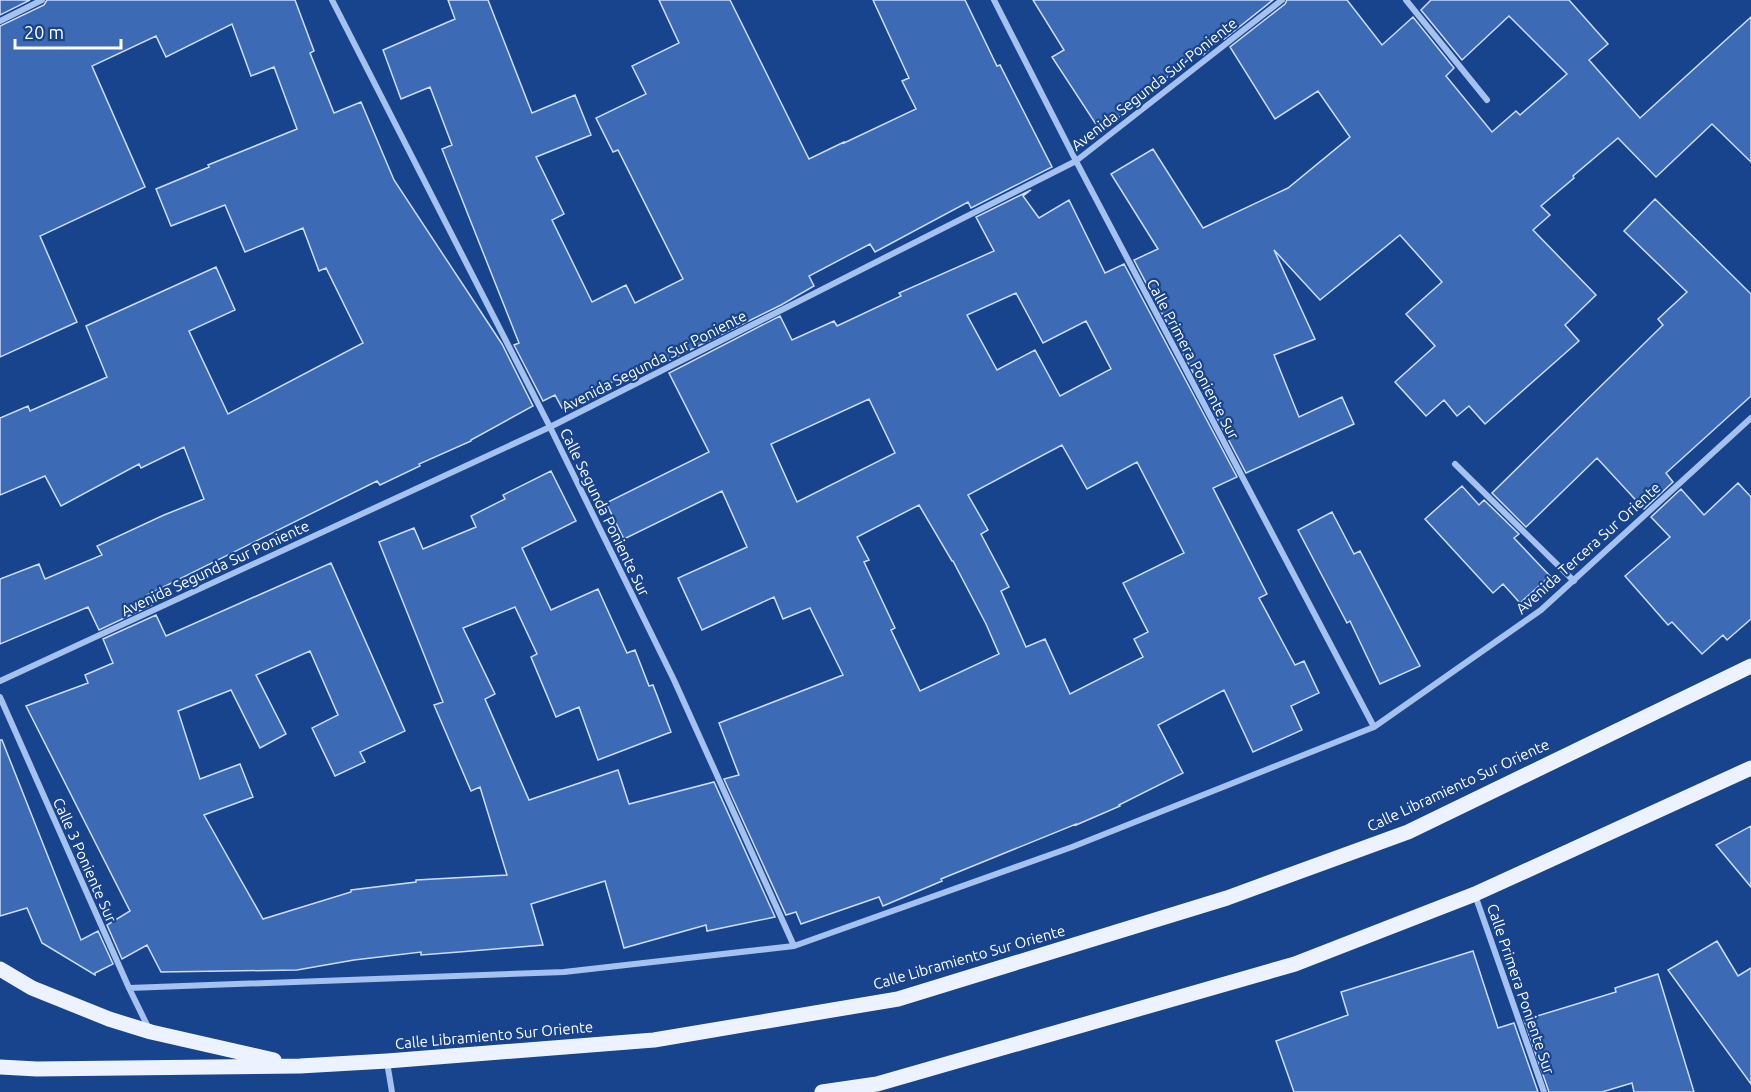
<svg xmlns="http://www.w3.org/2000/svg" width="1751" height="1092" font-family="Ubuntu,sans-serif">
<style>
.building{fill:#3d6ab4;stroke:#cbddfa;stroke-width:1.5;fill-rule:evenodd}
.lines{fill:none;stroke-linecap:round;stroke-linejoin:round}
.street{stroke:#a4c1ef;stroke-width:6}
.primary{stroke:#ecf2ff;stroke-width:15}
.labels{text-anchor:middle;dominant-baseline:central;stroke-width:4.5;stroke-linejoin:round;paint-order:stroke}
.street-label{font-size:15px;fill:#fff;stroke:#18438d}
</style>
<rect width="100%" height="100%" fill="#18438d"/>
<path class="building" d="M0 0H30L0 15Z
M47 0H295L314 51 310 53 334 113 361 102 394 180 502 344 533 406 471 440V441L419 464 420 466 380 485 377 481 147 595 152 605 99 630 88 607 0 644V579L39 564 45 579 102 555 97 546 164 515 204 499 184 447 141 468 139 464 61 506 45 476 0 495V418L28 406 30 411 107 377 86 326 216 267 235 310 189 331 228 414 363 343 326 268 319 271 303 228 245 252 225 205 171 226 156 189 209 167 208 165 297 129 274 67 251 76 232 24 166 57 156 36 92 66 145 187 40 236 77 322 0 357V26L44 5Z
M448 0H488L532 113 575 95 591 135 536 157 564 214 552 220 592 302 626 285 635 303 683 279 618 150 613 152 596 118 646 94 632 66 679 43 659 0H730L809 159 844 142V143L916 109 902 81 909 78 873 0H965L997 66 1000 65 1052 167 971 208 968 202 875 252 870 244 809 276 814 286 781 305 664 363 662 358 597 389 598 390 562 408 555 395 543 401 514 345 519 343 442 149 452 145 430 87 401 99 383 50 455 19Z
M1033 0H1273L1224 39 1223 37 1203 55 1199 51 1101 132 1052 57 1064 50Z
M1287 0H1347L1382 45 1413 17 1454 68 1446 76 1492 132 1516 111 1520 115 1567 74 1509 16 1462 60 1421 10 1431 0H1569L1608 44 1589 60 1640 118 1751 17V162L1712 124 1656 177 1618 138 1573 176 1574 178 1541 206 1550 215 1533 230 1596 295 1565 325 1579 341 1485 424 1469 406 1457 416 1444 400 1426 416 1395 382 1435 346 1406 314 1442 282 1400 235 1320 300 1274 250 1315 339 1274 355 1299 417 1342 397 1354 424 1246 473 1134 260 1158 249 1111 174 1153 149 1203 228 1288 188 1350 137 1318 91 1275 119 1230 47 1285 4Z
M1031 190 1023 196 1039 218 1069 200 1105 273 1124 264 1237 477 1213 488 1267 594 1259 598 1295 665 1304 661 1319 693 1291 706 1302 730 1253 752 1224 690 1158 725 1183 773 1119 805 1120 806 1076 825V824L941 879 942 881 883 906 879 897 801 924 796 912 786 915 724 779 739 775 719 723 843 675 810 608 783 619 774 597 702 630 678 578 747 547 722 491 624 539 606 503 709 452 669 373 780 316 792 340 834 321 837 326 901 296 899 293 994 251 976 217ZM1016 293 1043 343 1086 321 1111 369 1060 396 1035 350 997 370 967 315ZM869 399 895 453 797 502 771 444ZM1062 445 1087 489 1137 462 1184 553 1123 583 1148 632 1134 639 1143 657 1070 694 1045 639 1026 647 1001 591 1009 587 981 534 988 530 968 495ZM919 505 952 561H953L986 624 999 654 920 691 891 630 895 628 864 562 869 560 857 537Z
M1655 199 1751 294V396L1666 473 1673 482 1644 509 1597 458 1526 527 1492 493 1663 325 1658 319 1687 292 1624 231Z
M551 471 576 521 522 548 551 610 598 589 627 653 635 650 649 686 653 685 671 732 598 760 579 707 556 717 531 657 537 654 515 607 463 628 495 694 485 699 529 800 618 770 629 804 714 782 775 917 707 931 706 925 624 948 605 881 531 904 543 945 459 952 421 955V952L354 960 297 970 161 972 147 945 122 959 107 925 130 911 26 706 88 683 85 675 113 663 103 639 156 615 166 636 331 563 405 731 360 752 365 762 335 776 312 728 338 715 310 651 256 675 286 734 260 748 231 690 178 711 200 779 240 764 253 797 204 815 263 919 351 892V890L416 882V880L507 875 480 787 471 791 434 705 443 702 379 542 414 528 423 549 476 527 471 516 505 499 503 495Z
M1738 483 1751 497V619L1727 640 1723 635 1702 654 1672 622 1668 625 1625 576 1670 537 1651 517 1681 489 1704 515Z
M1462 486 1479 505 1484 500 1519 534 1514 538 1550 576 1520 603 1503 584 1493 593 1425 519Z
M1332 512 1354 554 1360 551 1420 666 1380 684 1350 621 1347 623 1298 530Z
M0 740H2L81 940 98 931 113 964 95 973V975L42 943 27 908 0 916Z
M1751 826V887L1716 845Z
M1717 941 1738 976 1751 968V1084L1668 970Z
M1473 951 1498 1028 1514 1023 1538 1092H1294L1276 1041 1348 1015 1341 992Z
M1658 974 1694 1092H1634L1632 1083 1602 1092H1549L1524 1020 1616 992 1615 988Z"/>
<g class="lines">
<path class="street" d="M332 0 550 427 674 680 794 946
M994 0 1076 161 1374 727
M1406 0 1487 100
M0 21 42 0
M1455 464 1574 581
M0 681 550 427 1076 161 1282 0
M0 697 129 988 148 1027
M1475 895 1544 1092
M129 988 564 972 794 946 1072 847 1374 727 1541 610 1751 418
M387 1062 392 1092"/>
<path class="primary" d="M0 969 32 988 109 1019 151 1032 274 1060
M0 1067 37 1069 300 1066 387 1061 654 1040 898 999 1227 898 1408 832 1751 666
M822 1092 877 1084 1295 964 1475 894 1751 768"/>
</g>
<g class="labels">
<g class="street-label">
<text transform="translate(1154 84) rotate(-38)">Avenida Segunda Sur Poniente</text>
<text transform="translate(1193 359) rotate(62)">Calle Primera Poniente Sur</text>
<text transform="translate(654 361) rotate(-27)">Avenida Segunda Sur Poniente</text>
<text transform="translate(605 512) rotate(64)">Calle Segunda Poniente Sur</text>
<text transform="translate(1588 548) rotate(-42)">Avenida Tercera Sur Oriente</text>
<text transform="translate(215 568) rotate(-25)">Avenida Segunda Sur Poniente</text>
<text transform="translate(1458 785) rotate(-25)">Calle Libramiento Sur Oriente</text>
<text transform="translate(85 860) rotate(66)">Calle 3 Poniente Sur</text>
<text transform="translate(969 957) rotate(-16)">Calle Libramiento Sur Oriente</text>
<text transform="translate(1521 989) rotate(71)">Calle Primera Poniente Sur</text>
<text transform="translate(494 1035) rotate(-5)">Calle Libramiento Sur Oriente</text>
</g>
</g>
<path d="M15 39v9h106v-9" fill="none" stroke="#ffffff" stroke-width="3"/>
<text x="24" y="39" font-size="18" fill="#ffffff" stroke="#18438d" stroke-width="4.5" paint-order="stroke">20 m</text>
</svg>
